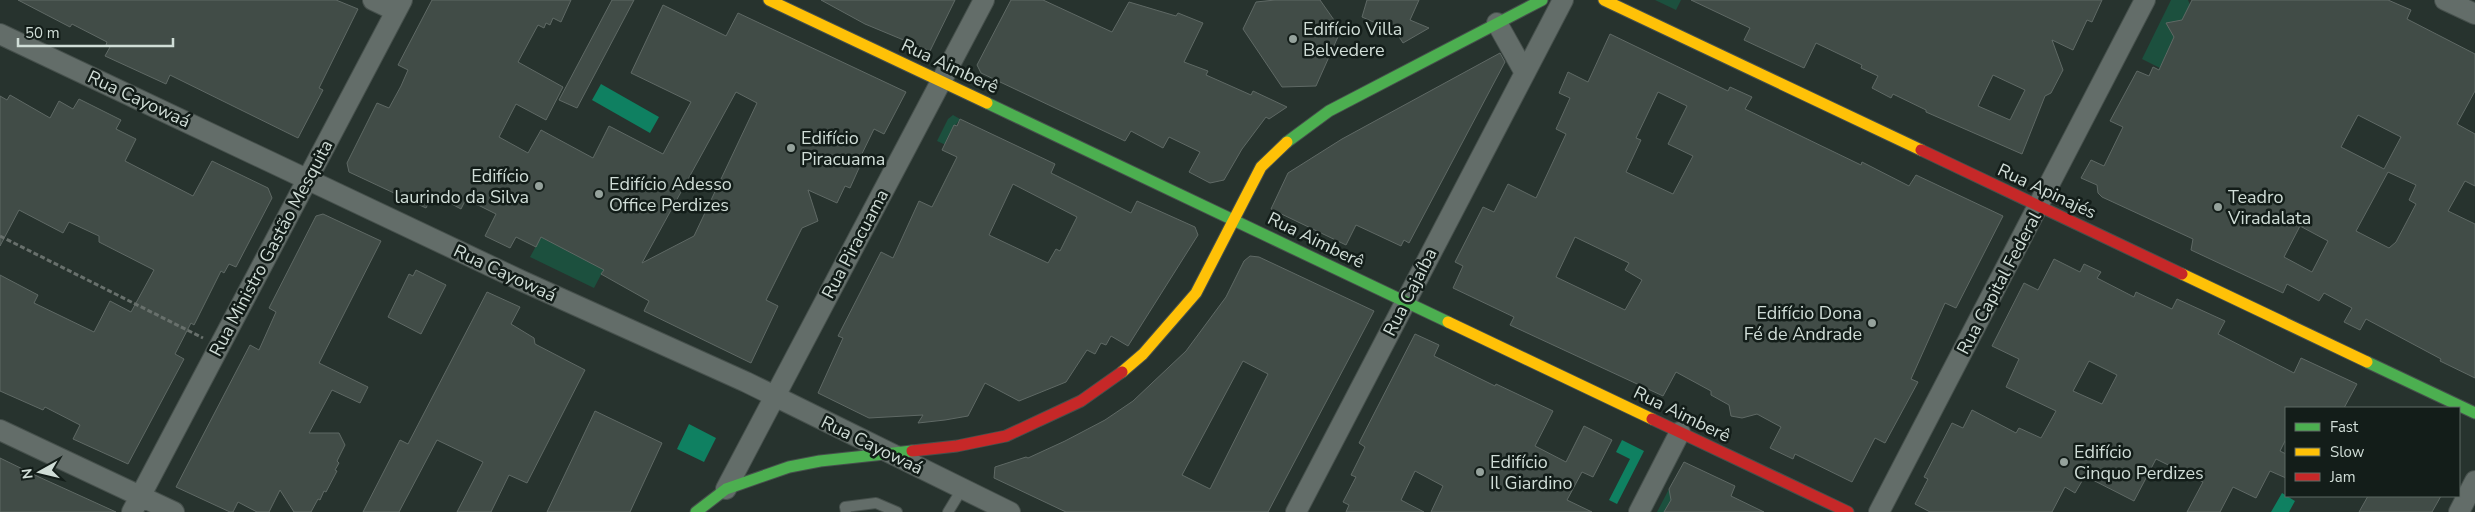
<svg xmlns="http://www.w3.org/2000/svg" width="2475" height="512" font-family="'Nunito Sans',sans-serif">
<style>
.green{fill:#1c503e}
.water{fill:#0f8061}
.building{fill:#414c47;stroke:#5f6965;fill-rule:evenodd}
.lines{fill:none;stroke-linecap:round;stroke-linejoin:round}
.lane-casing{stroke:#46504c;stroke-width:12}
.street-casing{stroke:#46504c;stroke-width:22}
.fast-casing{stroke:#46504c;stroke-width:13}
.slow-casing{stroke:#46504c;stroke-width:13}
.jam-casing{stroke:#46504c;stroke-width:13}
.path{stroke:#68706c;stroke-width:3;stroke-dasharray:5 2.5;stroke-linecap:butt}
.lane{stroke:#636d69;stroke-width:10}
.street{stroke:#636d69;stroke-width:20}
.fast{stroke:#4caf50;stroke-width:11}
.slow{stroke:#ffc107;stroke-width:11}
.jam{stroke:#c62828;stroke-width:11}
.poi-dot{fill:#95a29c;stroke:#131d19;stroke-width:2}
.labels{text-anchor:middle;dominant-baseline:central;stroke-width:5;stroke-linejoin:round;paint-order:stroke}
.poi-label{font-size:18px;fill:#d0ddd7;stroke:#131d19;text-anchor:start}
.street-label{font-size:18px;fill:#d0ddd7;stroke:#131d19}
</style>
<rect width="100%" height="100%" fill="#27332e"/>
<path class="green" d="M1655 0H1681L1676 10Z
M2171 0H2188L2193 11 2181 23 2170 22 2168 26 2174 37 2160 68 2142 59Z
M953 115 960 119 950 133 948 146 937 141 948 119Z
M541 237 604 269 594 288 530 257Z
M1669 489 1673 496 1665 512H1657Z"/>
<path class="water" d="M601 84 659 117 650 133 592 100Z
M689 424 716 438 704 462 677 449Z
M1622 440 1644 451 1617 504 1609 500 1630 459 1616 452Z
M2282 493 2295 501 2289 512H2271Z"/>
<path class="building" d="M18 0H336L358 9 319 88 323 90 298 138 170 75 166 84 105 56 110 47 106 45 107 42 72 24 70 27Z
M432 0H571L561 22 553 18 550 25 546 23 544 28 538 25 518 62 563 87 546 120 516 104 499 137 528 153 541 130 593 158 609 126 663 154 691 102 631 73 663 5 726 36 738 13 906 92 884 134 874 129 856 166 859 168 850 188 845 186 837 203 808 190 818 221 802 228 766 300 778 306 751 363 644 311 649 301 601 274 604 270 541 237 536 247 516 237 510 248 485 236 496 214 466 199 461 209 433 194 426 208 349 172 347 163 377 103 389 108 401 86 408 70 398 65ZM736 92 757 103 694 236 642 263Z
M612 0H634L577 108 559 100Z
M821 0H955L930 51 865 24Z
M1011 0H1043L1112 32 1129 2 1176 16 1178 13 1203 23 1184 62 1208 71 1206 75 1251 95 1253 91 1287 107 1269 119 1266 117 1242 149 1224 180 1210 183 1189 172 1200 152 1169 137 1163 148 1131 131 1125 141 981 73 977 65Z
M1275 0H1320L1341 30 1316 86 1282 87 1243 29 1256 2Z
M1367 0H1419L1410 20 1429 28 1403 43 1396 32 1362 17Z
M1691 0H2102L2092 22 2087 20 2073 50 2052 40 2063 70 2051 93 2045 96 2022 154 1926 112V110L1893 94 1891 98 1872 88 1878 76 1861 68 1862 65 1816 43 1804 68 1744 40 1750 28ZM1993 75 2025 90 2010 120 1978 106Z
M2192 0H2388L2411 10 2407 19 2475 54V91L2457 124 2475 134V186L2465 181 2448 211 2475 224V378L2440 361 2441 359 2366 319 2360 330 2344 322 2352 308 2324 293 2319 301 2287 284 2283 293 2191 250 2193 239 2102 197 2098 193 2097 185 2081 178 2091 160 2104 166 2123 127 2110 121 2137 71 2149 76 2153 67 2159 70 2174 37 2166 23 2182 20ZM2358 115 2401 137 2384 169 2341 147ZM2388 172 2416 185 2409 200 2416 204 2396 242 2389 248 2356 231ZM2300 226 2328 241 2312 272 2284 257Z
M1610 34 1728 91 1730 87 1752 97 1745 109 1861 165 1862 162 1909 186 1916 175 2003 216 1956 308 1945 303 1911 379 1918 382 1885 443 1875 438 1852 482 1795 454 1793 459 1770 448 1781 427 1757 414 1742 418 1731 416 1729 405 1711 395V391L1676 372 1663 396 1510 325 1514 317 1453 288 1463 266 1455 262 1483 207 1494 212 1508 184 1536 198 1566 134 1556 129 1570 98 1559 93 1568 72 1588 82ZM1658 92 1687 106 1668 144 1693 156 1673 194 1626 172 1641 140 1636 138ZM1575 237 1629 263 1625 270 1642 280 1625 310 1556 277Z
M1500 53 1505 62 1409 243 1404 240 1401 246 1356 225 1346 245 1271 209 1288 173 1342 139Z
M10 95 50 118 59 101 73 109 79 99 121 120 116 129 136 139 125 161 193 196 212 161 268 188 272 198 236 267 229 264 224 273 221 271 194 325 191 323 175 354 184 359 128 464 73 439 80 425 45 407 43 410 0 391V275L38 295 34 303 94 332 110 301 131 312 154 270 99 242V236L69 222 63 233 19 210 0 246V96L7 100Z
M960 119 1055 164 1051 173 1131 213 1137 201 1195 227 1198 235 1128 346 1111 336 1106 345 1101 343 1095 354 1087 350 1066 382 1019 401 985 383 968 416 945 420 918 423 923 415 869 418 818 393 843 338 838 336 881 252 893 258 919 201 932 207 957 157 942 150 954 125 957 126ZM1013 184 1077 217 1060 251 1056 249 1048 263 989 235Z
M323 214 381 241 319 363 368 387 360 403 332 390 309 433H339L345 445 337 461 339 463 335 470 337 471 326 492 324 491 320 500 318 499 311 512H294L280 490 269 512H257L238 502 233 512H230L176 487 250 345 259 350 276 312 269 308 316 216Z
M1250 256 1259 257 1374 311 1268 512H1066L994 478 995 467 1026 457 1028 458 1065 441 1105 420 1133 401 1186 351 1226 297 1244 261ZM1243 361 1268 374 1210 489 1182 475Z
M2054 259 2080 272 2084 264 2101 272 2097 278 2134 297 2136 292 2172 309 2177 299 2225 321 2218 334 2294 373 2301 358 2357 384 2344 408H2286V439L2280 451 2286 454V478L2270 471 2256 498 2233 487 2220 512H2187L2203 482 2156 459 2134 501 2085 476 2075 493 2065 487 2052 512H1930L1915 504 1928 479 1924 477 1952 423 1963 428 1972 410 2016 433 2019 428 2041 438 2056 411 2006 387 2019 359 1992 346 2024 283 2038 290ZM2089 361 2117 375 2102 404 2073 391Z
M416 270 446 285 421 334 388 317 409 274 413 276Z
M487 292 520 307 511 324 534 338 535 344 585 370 527 483 509 475 491 512H457L483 462 437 440 399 512H363L400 440 408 444Z
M1415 334 1439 345 1434 356 1495 386 1496 384 1553 411 1535 446 1566 462 1584 426 1612 440 1593 477 1582 472 1567 500 1592 512H1431L1443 486 1415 471 1401 500 1424 512H1346L1349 505 1343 502 1356 477 1351 475 1365 447 1359 443Z
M595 411 662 443 630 512H547Z
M0 458 39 477 116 512H0Z
M1684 462 1735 486 1731 496 1764 512H1664L1671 500 1669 489Z
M2368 496H2441L2432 512H2359Z"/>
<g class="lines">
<defs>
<path id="lane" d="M846 512 845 507 876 503 897 512
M948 512 962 489"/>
<path id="street" d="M373 0 396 11
M2445 0 2475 14
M1497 23 1525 73
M0 34 522 281 746 382 1010 512
M0 430 174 512
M726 489 984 0
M132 512 402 0
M1296 512 1563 0
M1639 512 1680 432
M1879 512 2145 0
M2459 512 2475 481"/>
<path id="fast" d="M987 103 1448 322
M1287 142 1329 111 1542 0
M2367 362 2475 413
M696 512 726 489 789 467 820 461 912 451"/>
<path id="slow" d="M769 0 987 103
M1604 0 1921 150
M2182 274 2367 362
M1448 322 1652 419
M1122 372 1143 354 1196 293 1261 167 1287 142"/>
<path id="jam" d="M1921 150 2182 274
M1652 419 1848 512
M912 451 957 446 1006 436 1081 401 1122 372"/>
</defs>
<use href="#lane" class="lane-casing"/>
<use href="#street" class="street-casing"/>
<use href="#fast" class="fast-casing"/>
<use href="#slow" class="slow-casing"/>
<use href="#jam" class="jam-casing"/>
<path class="path" d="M0 236 203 338"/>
<use href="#lane" class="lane"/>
<use href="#street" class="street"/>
<use href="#fast" class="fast"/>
<use href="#slow" class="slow"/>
<use href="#jam" class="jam"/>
</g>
<g class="poi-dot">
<circle cx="1293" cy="39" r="5"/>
<circle cx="791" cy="148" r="5"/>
<circle cx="539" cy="186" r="5"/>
<circle cx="599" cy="194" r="5"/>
<circle cx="2218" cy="207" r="5"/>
<circle cx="1872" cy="323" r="5"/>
<circle cx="2064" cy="462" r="5"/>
<circle cx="1480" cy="472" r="5"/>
</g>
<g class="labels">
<g class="poi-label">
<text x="1303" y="29">Edifício Villa<tspan x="1303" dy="21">Belvedere</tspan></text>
<text x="801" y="138">Edifício<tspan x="801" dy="21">Piracuama</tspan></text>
<text x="529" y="176" text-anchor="end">Edifício<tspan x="529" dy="21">laurindo da Silva</tspan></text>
<text x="609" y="184">Edifício Adesso<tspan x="609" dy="21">Office Perdizes</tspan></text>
<text x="2228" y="197">Teadro<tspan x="2228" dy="21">Viradalata</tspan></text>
<text x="1862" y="313" text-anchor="end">Edifício Dona<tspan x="1862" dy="21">Fé de Andrade</tspan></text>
<text x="2074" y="452">Edifício<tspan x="2074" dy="21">Cinquo Perdizes</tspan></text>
<text x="1490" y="462">Edifício<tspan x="1490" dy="21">Il Giardino</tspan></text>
</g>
<g class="street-label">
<text transform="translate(950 66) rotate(25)">Rua Aimberê</text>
<text transform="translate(139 99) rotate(25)">Rua Cayowaá</text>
<text transform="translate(2047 191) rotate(25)">Rua Apinajés</text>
<text transform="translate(1316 240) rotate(26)">Rua Aimberê</text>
<text transform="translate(855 244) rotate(-62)">Rua Piracuama</text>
<text transform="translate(271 248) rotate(-62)">Rua Ministro Gastão Mesquita</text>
<text transform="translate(505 273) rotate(25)">Rua Cayowaá</text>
<text transform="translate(1999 283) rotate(-62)">Rua Capital Federal</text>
<text transform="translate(1410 292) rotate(-63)">Rua Cajaíba</text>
<text transform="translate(1682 414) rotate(26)">Rua Aimberê</text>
<text transform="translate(872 445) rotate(26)">Rua Cayowaá</text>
</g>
</g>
<rect x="2285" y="407" width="175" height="90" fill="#131d19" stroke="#5f6a65"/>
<rect x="2295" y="423" width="25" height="8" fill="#4caf50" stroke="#5f6a65"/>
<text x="2330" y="432" font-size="15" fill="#d0ddd7">Fast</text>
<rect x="2295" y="448" width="25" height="8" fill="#ffc107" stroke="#5f6a65"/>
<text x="2330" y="457" font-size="15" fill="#d0ddd7">Slow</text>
<rect x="2295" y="473" width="25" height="8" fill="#c62828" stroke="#5f6a65"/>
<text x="2330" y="482" font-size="15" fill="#d0ddd7">Jam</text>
<g transform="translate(40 472) rotate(262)" stroke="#131d19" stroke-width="4" paint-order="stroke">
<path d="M0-4L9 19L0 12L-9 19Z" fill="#d0ddd7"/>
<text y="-8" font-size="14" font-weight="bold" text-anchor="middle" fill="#d0ddd7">N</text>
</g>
<path d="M18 38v8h155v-8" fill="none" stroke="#d0ddd7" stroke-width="2.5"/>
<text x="25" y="38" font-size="15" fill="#d0ddd7" stroke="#131d19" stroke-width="4" paint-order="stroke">50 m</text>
</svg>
